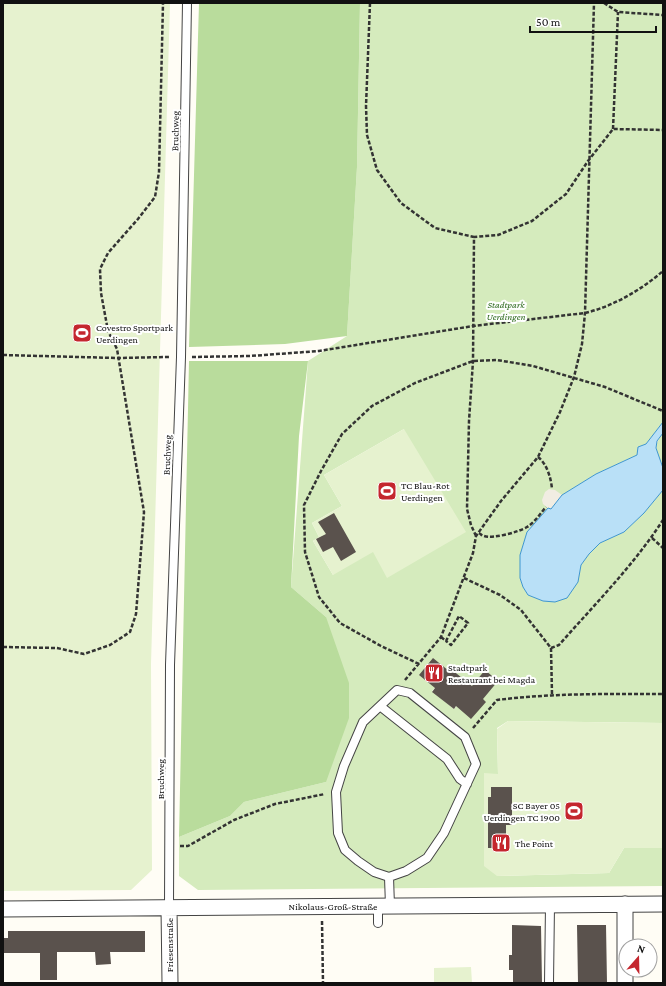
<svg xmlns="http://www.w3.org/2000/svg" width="666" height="986" font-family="'Crimson Pro',serif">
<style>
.green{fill:#d5ebbd;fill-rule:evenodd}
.forest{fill:#b9dc9c}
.pitch{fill:#e6f2cf}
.plaza{fill:#f1ede2}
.water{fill:#b9e0f7;stroke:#3f96cf}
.building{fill:#5a524d}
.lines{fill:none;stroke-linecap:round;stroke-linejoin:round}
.lane-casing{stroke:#444;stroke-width:10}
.street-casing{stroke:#444;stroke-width:17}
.path{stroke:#333;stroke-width:2.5;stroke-dasharray:4 2;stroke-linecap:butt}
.lane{stroke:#fff;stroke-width:8}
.street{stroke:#fff;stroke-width:15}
.labels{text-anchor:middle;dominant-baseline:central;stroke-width:4;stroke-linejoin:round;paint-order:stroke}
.street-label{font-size:10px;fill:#111;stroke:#fff}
.park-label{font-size:10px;font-style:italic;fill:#2f6b1f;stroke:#fff}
.poi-label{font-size:10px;fill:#111;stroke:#fff;text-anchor:start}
</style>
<rect width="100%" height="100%" fill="#fffdf5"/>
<path class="green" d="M360 3H663V422L646 444 638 447 637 455 596 474 562 495 548 508 527 532 520 555V578L523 587 528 595 543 601 577 582 581 565 589 554 600 543 624 532 644 513 663 490V723L508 721 497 728 498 774H484L497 876 609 873 624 848H663V886L198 890 179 876V837L230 816 244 802 326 782V617L291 587 308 361 347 336 357 167ZM404 429 333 575 313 541 319 537 312 523 342 506 324 475ZM451 669 472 686 454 709 432 691Z
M663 433V468C658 450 651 449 663 433Z"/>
<path class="forest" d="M199 3H360L357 167 347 336 285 344 189 347Z
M189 361H308L299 436 291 587 326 617 349 683V718L326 782 244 802 230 816 179 837Z"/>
<path class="pitch" d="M3 3H170L151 664 152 870 131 890 3 891Z
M404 429 466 532 387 578 373 552 333 575 313 541 319 537 312 523 342 506 324 475Z
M508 721 663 723V848H624L609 873 497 876 484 866V773L498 774 497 729Z
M471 967 472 983H434V968Z"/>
<path class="plaza" d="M549 489 555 490 562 495 550 510 543 504 542 500 545 492Z"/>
<path class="water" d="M663 422V433L657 441 656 448 663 468V490L644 513 624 532 600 543 589 554 581 565 578 582 567 598 555 602 543 601 528 595 523 587 520 578V555L527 532 548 508 551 509 562 495 596 474 637 455 638 447 646 444Z"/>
<path class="building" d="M334 513 356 552 341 561 333 547 323 552 316 539 326 534 318 522Z
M433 658 449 671 451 669 472 686 485 670 498 681 483 699 486 702 471 719 456 706 454 709 432 692 435 688 419 675Z
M491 787H512V825H506V848H488V797H491Z
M512 925 541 926 542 983H513V970H509V955H512Z
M577 925H606L607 983H578Z
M8 931H145V952H110L111 964 96 965 95 952H57V980H40V953H3V938H8Z"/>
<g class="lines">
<defs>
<path id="lane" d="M380 706 397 690 410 693 465 737 476 764 444 833 427 858 406 871 389 877 374 872 358 861 345 850 338 833 336 792 344 766 363 722 380 706 447 759 460 779 467 784
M389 877 390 906
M169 908 170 665 181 357 187 3
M378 923V906
M549 983 550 905"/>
<path id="street" d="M625 904V983
M169 908 170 983
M3 909 663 904"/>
</defs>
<use href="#lane" class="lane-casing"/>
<use href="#street" class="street-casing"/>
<path class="path" d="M370 3 366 106 367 135 377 170 401 203 435 228 474 237
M604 3 618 12 663 15
M613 129 618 12
M3 355 117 358 169 357
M192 357 250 356 319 351 473 326 585 313C614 306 641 290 663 271
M538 457C547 464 551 478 552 489
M479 533C481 534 482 536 484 536 493 539 519 532 527 527 535 522 540 514 546 507
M476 536 471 525 467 509 469 421 473 361 474 237 498 235 532 221 566 194 588 161 613 129 663 130
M652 538 663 548
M464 578 500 595 521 610 551 648 552 694
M441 637 446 641 459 616 468 623 451 645 446 641
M3 647 57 648 84 654 110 645 130 632 136 614 144 512 117 349 108 331 101 293 100 269 108 253 138 219 155 197 159 172 163 3
M551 648 559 645C595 604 633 566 663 520
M419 664 381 646 340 623 319 597 305 552 304 505 321 471 342 434 372 406 415 383 473 361 497 360 533 366 605 387 663 411
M405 680 441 637 473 553 476 536 501 501 538 457 560 412 574 377 582 344 585 313 594 3
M473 728 497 700C552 693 608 694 663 694
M180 846H188L234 820 275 804 325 794
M322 921 323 983"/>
<use href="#lane" class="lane"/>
<use href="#street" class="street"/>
</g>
<defs>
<symbol id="stadium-square" viewBox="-11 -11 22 22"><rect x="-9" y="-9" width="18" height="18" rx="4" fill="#c4262e" stroke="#fff"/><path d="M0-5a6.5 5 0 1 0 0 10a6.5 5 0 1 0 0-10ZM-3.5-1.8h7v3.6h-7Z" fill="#fff"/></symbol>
<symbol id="restaurant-square" viewBox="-11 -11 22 22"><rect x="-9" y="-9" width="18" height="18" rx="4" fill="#c4262e" stroke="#fff"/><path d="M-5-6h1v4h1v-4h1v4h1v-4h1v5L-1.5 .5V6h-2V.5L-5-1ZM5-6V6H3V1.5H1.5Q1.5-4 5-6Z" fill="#fff"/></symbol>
</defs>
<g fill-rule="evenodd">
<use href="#stadium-square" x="71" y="322" width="22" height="22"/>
<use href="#stadium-square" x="376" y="480" width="22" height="22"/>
<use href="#restaurant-square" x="423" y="662" width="22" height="22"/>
<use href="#stadium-square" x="563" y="800" width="22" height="22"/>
<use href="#restaurant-square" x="490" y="832" width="22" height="22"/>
</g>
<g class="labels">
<g class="street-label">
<text transform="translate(175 131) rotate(-89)">Bruchweg</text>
<text transform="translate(167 455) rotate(-88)">Bruchweg</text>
<text transform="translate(160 779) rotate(-90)">Bruchweg</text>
<text x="333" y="906">Nikolaus-Groß-Straße</text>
<text transform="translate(169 945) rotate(-90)">Friesenstraße</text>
</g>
<g class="park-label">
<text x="506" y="304">Stadtpark<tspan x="506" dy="12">Uerdingen</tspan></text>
</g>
<g class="poi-label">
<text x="96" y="327">Covestro Sportpark<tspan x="96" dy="12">Uerdingen</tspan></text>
<text x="401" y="485">TC Blau-Rot<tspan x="401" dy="12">Uerdingen</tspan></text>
<text x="448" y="667">Stadtpark<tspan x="448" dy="12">Restaurant bei Magda</tspan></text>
<text x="560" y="805" text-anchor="end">SC Bayer 05<tspan x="560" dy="12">Uerdingen TC 1900</tspan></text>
<text x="515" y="843">The Point</text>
</g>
</g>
<rect width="666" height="986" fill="none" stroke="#111111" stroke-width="8"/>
<g transform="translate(638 958) rotate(20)"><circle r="19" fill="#ffffff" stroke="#a0a0a0"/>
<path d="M0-3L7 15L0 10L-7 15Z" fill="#c4262e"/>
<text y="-6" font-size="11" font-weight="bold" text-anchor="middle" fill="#111111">N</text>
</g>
<path d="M530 26v6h126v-6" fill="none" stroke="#111111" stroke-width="2"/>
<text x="536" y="26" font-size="12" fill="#111111" stroke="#ffffff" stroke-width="3" paint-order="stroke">50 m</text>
</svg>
